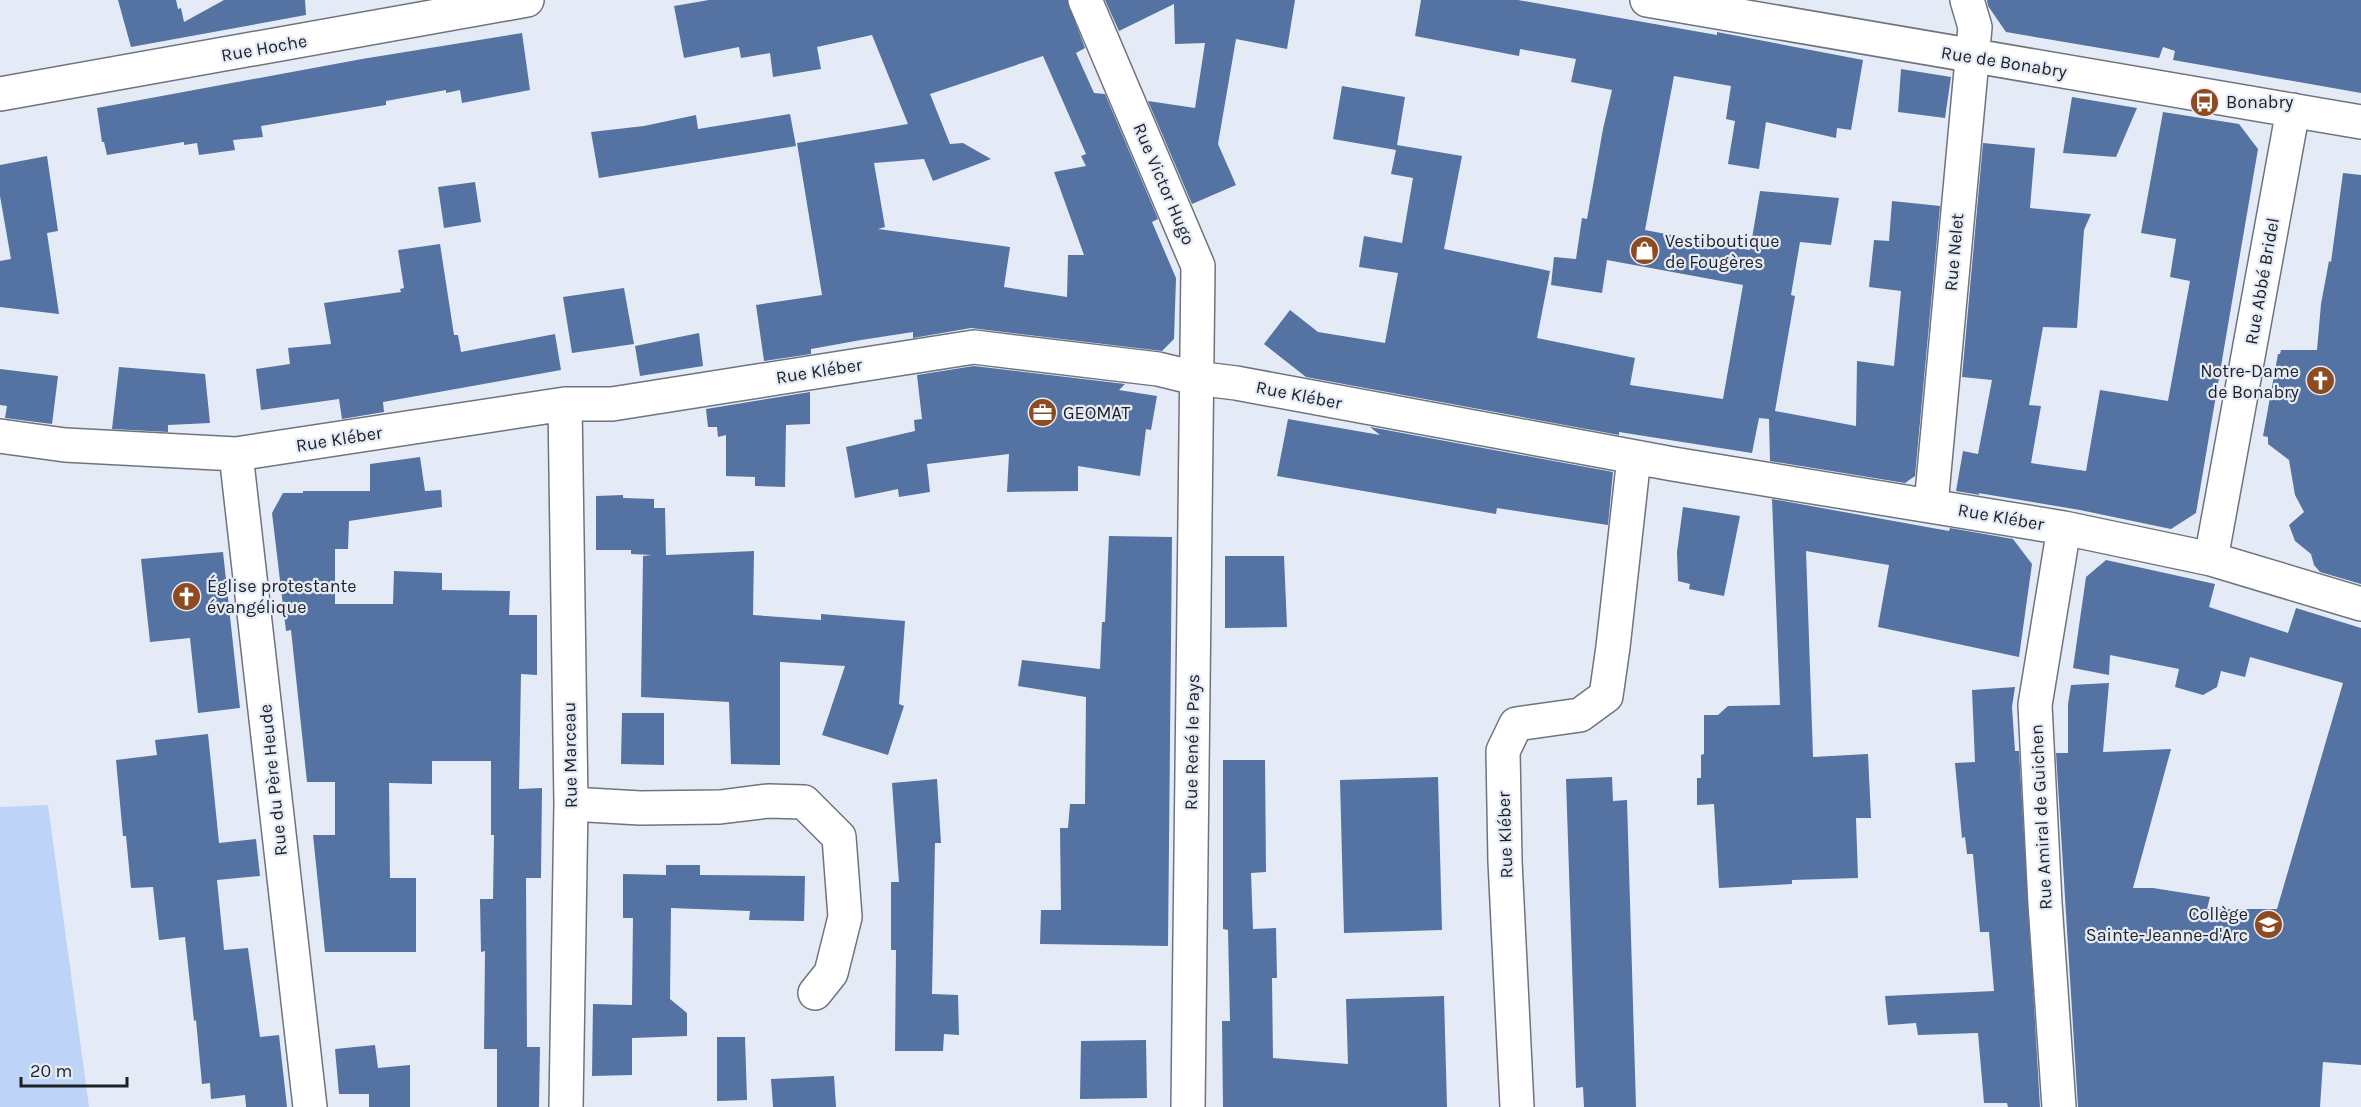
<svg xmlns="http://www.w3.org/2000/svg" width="2361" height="1107" font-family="Karla,sans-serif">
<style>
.green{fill:#bdd3f7}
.building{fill:#5472a2;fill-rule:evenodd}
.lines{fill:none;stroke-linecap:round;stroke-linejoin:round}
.minor-casing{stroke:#6e747d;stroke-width:36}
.minor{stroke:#fff;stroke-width:33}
.labels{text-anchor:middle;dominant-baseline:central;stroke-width:4.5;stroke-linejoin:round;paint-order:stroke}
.street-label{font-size:18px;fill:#1d2024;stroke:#e5ebf6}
.poi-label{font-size:18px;fill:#1d2024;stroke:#e5ebf6;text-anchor:start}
</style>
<rect width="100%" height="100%" fill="#e5ebf6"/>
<path class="green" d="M48 805 89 1107H0V807Z"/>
<path class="building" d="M118 0H176L178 9 181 8 184 22 224 0H305L306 15 131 47Z
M709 0H1067L1085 48 1076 53 1094 93 1105 94 1158 219 1152 222 1176 278 1174 339 1162 351 971 328 913 338V332L861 340 811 349V354L764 361 756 305 822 295 797 143 908 124 872 35 817 47 821 69 773 77 770 53 741 58 739 47 684 58 674 6ZM1043 56 1086 154 1081 156 1086 166 1054 172 1084 255H1068L1067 297 1004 287 1010 247 878 229 885 227 874 163 924 159 933 181 991 159 963 143 950 144 930 94Z
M1105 0H1295L1287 49 1236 39 1218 144 1236 185 1192 204 1148 101 1195 108 1205 43 1175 44 1174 4 1119 31Z
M1421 0H1518L1717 35V32L1863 60 1851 130 1837 128 1836 138 1766 122 1759 169 1728 164 1735 121 1726 119 1731 86 1674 76 1645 230 1750 250 1760 191 1839 198 1831 245 1800 242 1791 295 1795 296 1775 411 1856 426 1857 361 1894 366 1901 291 1869 287 1874 240 1889 241 1892 201 1940 206 1915 476 1905 483 1770 461 1769 419 1759 418 1752 453 1619 432V435L1306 377 1264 344 1290 310 1318 332 1385 343 1398 273 1359 267 1364 236 1402 243 1413 178 1391 174 1396 150 1333 139 1342 86 1405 97 1397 145 1462 156 1444 249 1550 271 1537 338 1635 358 1630 385 1723 399 1743 285 1607 260 1602 293 1551 285 1554 257 1576 259 1582 218 1587 219 1603 129 1612 90 1571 82 1576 59 1520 49 1519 56 1415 36Z
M1987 0H2361V93L2173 60 2175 51 2163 47 2159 58 2006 32 1988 6Z
M522 33 530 90 462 103 460 90 446 93V90L386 101V105L261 126 263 137 233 140 235 150 199 155 197 143 184 145V142L107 155 104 142H102L97 108 362 59Z
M1901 69 1951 77 1945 118 1898 112Z
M2072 97 2137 108 2116 157 2063 153Z
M2163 112 2239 124 2258 149 2196 513 2171 529 2080 510 1978 493 1980 495 1956 491 1963 451 1978 454 1992 380 1962 377 1983 143 2035 148 2030 208 2091 214 2084 230 2077 328 2043 327 2029 405 2041 406 2031 463 2086 471 2100 390 2168 401 2190 281 2170 277 2176 239 2141 233Z
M790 114 796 146 599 178 591 132 644 126 696 115 698 129Z
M47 156 58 231 47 233 59 314 0 307V261L11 259 0 196V165Z
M2343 173 2361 175V584L2320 572 2314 565 2311 554 2295 541 2289 525 2304 512 2295 495 2289 460 2268 444V437L2263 436 2278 354H2280L2281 350H2317L2321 304 2329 261 2331 262Z
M475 182 481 222 444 228 438 187Z
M440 244 454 335H458L461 352 555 334 561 370 383 402 384 412 342 419 339 399 261 410 256 369 290 364 288 348 331 344 324 303 401 292 400 289 404 288 398 250Z
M624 288 634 344 572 353 563 297Z
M699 333 703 366 640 376 635 346Z
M974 366 1125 384 1119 390 1157 396 1151 430 1146 429 1140 476 1078 466V491L1007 492 1009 454 927 464 930 492 899 497 898 489 855 498 846 447 915 431 914 420 922 419 917 375Z
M119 367 205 374 210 423 168 425V432L112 429Z
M0 369 58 376 52 424 5 418 7 406 0 405Z
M810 392V424L786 425 785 487 755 486V477L726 476V435L718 437 717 427H708L706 409Z
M1288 419 1380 435 1370 427 1613 472 1608 525 1497 508 1496 514 1277 476Z
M420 457 425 491 441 490 442 507 349 521 348 549H335V604H393L394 571 442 573V590L510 591 509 615H537V675L521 674 519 789 542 788 541 878H526L527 1047H540L539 1107H497V1049H484L485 951 481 952 480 899H493L494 835H491V761H432V784L389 783 390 878H416V952H325L313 835H335V782H307L291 630 286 631 272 513 283 493H303V491H370V464Z
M623 495V498L654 499V508H665L666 555 754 551 753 615 821 620V614L905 621 899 704 904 706 888 755 822 735 845 666 780 662V765L731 764 729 702 641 697 643 556 652 555 631 554V550H596V496Z
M1772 499 1949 531 1950 528 2013 539 2032 564 2019 657 1878 627 1889 565 1806 551 1813 757 1868 754 1871 818H1856L1858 878 1792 880V884L1719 888 1714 804 1697 805V778H1701V755L1704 754V715H1718L1728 706 1780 705Z
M1683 507 1740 516 1724 596 1689 589 1690 584 1678 581 1677 552Z
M1109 536 1172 537 1168 946 1040 944 1041 910H1061L1060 828H1068L1070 804H1085L1086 697 1018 686 1022 660 1100 669 1102 622H1105Z
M223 552 240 708 198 713 190 638 150 642 141 559Z
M1225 556H1284L1287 627 1225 628Z
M2106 560 2215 584 2209 607 2288 633 2296 608 2361 628V1065L2323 1062 2320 1107H2078L2056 753H2068V704L2071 685 2109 683 2103 752 2171 749 2133 888H2153L2210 897 2207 909H2277L2343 683 2250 657 2245 677 2221 671 2217 687 2203 695 2175 687 2179 669 2110 655 2109 675 2073 668 2086 577Z
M2015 687 2012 707 2015 751H2019L2040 1107H2008L2007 1103H1984L1978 1033 1918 1035 1916 1023 1888 1025 1885 996 1994 991 1989 932H1980L1973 854H1967L1965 837 1962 838 1955 763 1975 762 1972 690Z
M622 713H664V765L621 764Z
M208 734 219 843 256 839 260 876 217 880 224 950 248 948 260 1037 279 1035 287 1107H246L245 1095 211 1099 210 1083 202 1084 196 1020 194 1021 185 937 159 940 153 887 131 888 126 836H123L116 760 157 755 155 740Z
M1223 760H1265L1266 872 1251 873 1253 929 1276 928 1277 978H1272L1273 1058 1348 1064 1346 999 1444 996 1447 1107H1223L1222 1021H1230L1228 930 1223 929Z
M1438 777 1442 930 1344 933 1340 780Z
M1612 777 1613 801 1627 800 1636 1107H1584L1583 1087 1576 1088 1566 779Z
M937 779 941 843H935L932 994 958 995 959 1035 944 1034 943 1051H895L896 950H891V882H899L892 783Z
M666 865H700V875L805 876 804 921 749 920 750 911 671 908 670 999 687 1013V1036L632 1038V1075L592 1076 593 1004 632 1005 633 918H623V874L666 875Z
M717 1037H745L747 1100 717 1101Z
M1146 1040 1147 1098 1080 1099 1081 1041Z
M375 1045 378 1068 410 1065V1107H369V1094H339L335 1049Z
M834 1076 836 1107H773L771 1079Z"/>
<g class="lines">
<defs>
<path id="minor" d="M1085 0 1198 266 1188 1107
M1647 0 2361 122
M0 94 527 0
M565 404 571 804 566 1107
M0 436 65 445 236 454 565 404H612L974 347 1158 369 1195 378 1236 383 1673 464 2064 528 2211 559 2361 604
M236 454 310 1107
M1931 505 1975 27 1967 0
M2211 559 2293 110
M571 804 640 808 720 807 768 801 804 802 839 837 845 917 831 973 815 993
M1517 1107 1505 861 1503 751 1516 724 1580 715 1606 696 1613 647 1634 457
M2059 1107 2045 903 2035 705 2064 528"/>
</defs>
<use href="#minor" class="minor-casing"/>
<use href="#minor" class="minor"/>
</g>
<defs>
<symbol id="bus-disc" viewBox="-11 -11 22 22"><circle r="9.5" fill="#8f4b20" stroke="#e5ebf6"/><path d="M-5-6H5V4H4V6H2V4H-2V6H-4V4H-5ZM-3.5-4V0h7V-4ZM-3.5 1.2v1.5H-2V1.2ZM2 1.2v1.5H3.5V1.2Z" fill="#fff"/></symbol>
<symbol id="shop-disc" viewBox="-11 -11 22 22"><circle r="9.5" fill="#8f4b20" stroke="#e5ebf6"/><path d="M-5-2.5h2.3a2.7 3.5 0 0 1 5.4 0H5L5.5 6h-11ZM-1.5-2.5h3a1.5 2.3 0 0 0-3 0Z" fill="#fff"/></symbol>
<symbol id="church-disc" viewBox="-11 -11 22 22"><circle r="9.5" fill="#8f4b20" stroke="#e5ebf6"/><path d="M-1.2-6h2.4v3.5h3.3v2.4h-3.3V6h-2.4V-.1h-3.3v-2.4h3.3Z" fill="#fff"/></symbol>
<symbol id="office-disc" viewBox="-11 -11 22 22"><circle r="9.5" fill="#8f4b20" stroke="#e5ebf6"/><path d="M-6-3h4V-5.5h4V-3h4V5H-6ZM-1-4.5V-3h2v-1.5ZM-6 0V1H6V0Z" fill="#fff"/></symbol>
<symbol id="school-disc" viewBox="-11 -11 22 22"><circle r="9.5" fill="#8f4b20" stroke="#e5ebf6"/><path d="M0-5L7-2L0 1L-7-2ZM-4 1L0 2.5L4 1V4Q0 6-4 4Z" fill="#fff"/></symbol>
</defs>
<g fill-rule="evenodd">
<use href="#bus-disc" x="2188" y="86" width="33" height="33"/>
<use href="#shop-disc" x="1628" y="234" width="33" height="33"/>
<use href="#church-disc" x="2304" y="364" width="33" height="33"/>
<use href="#office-disc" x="1026" y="396" width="33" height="33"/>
<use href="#church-disc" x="170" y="580" width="33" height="33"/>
<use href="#school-disc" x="2252" y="908" width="33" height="33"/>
</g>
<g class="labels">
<g class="street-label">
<text transform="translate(264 48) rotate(-10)">Rue Hoche</text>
<text transform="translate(2004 62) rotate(9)">Rue de Bonabry</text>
<text transform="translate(1164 184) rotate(67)">Rue Victor Hugo</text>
<text transform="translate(1954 252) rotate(-85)">Rue Nelet</text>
<text transform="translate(2262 281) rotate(-80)">Rue Abbé Bridel</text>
<text transform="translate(819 371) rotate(-9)">Rue Kléber</text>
<text transform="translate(1299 395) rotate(11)">Rue Kléber</text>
<text transform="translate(339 439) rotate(-9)">Rue Kléber</text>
<text transform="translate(2001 517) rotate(10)">Rue Kléber</text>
<text transform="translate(1192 742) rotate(-89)">Rue René le Pays</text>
<text transform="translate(570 755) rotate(-91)">Rue Marceau</text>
<text transform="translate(273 780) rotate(-96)">Rue du Père Heude</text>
<text transform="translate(2041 817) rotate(-93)">Rue Amiral de Guichen</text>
<text transform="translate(1505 835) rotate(-92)">Rue Kléber</text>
</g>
<g class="poi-label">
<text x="2226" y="102">Bonabry</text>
<text x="1665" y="241">Vestiboutique<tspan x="1665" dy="21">de Fougères</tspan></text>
<text x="2299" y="371" text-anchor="end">Notre-Dame<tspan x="2299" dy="21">de Bonabry</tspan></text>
<text x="1063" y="413">GEOMAT</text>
<text x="207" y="586">Église protestante<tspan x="207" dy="21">évangélique</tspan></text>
<text x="2248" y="914" text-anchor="end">Collège<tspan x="2248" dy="21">Sainte-Jeanne-d'Arc</tspan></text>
</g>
</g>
<path d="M21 1077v9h106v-9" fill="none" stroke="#1d2024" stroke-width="3"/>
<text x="30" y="1077" font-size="18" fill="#1d2024" stroke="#e5ebf6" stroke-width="4.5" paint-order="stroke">20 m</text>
</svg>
